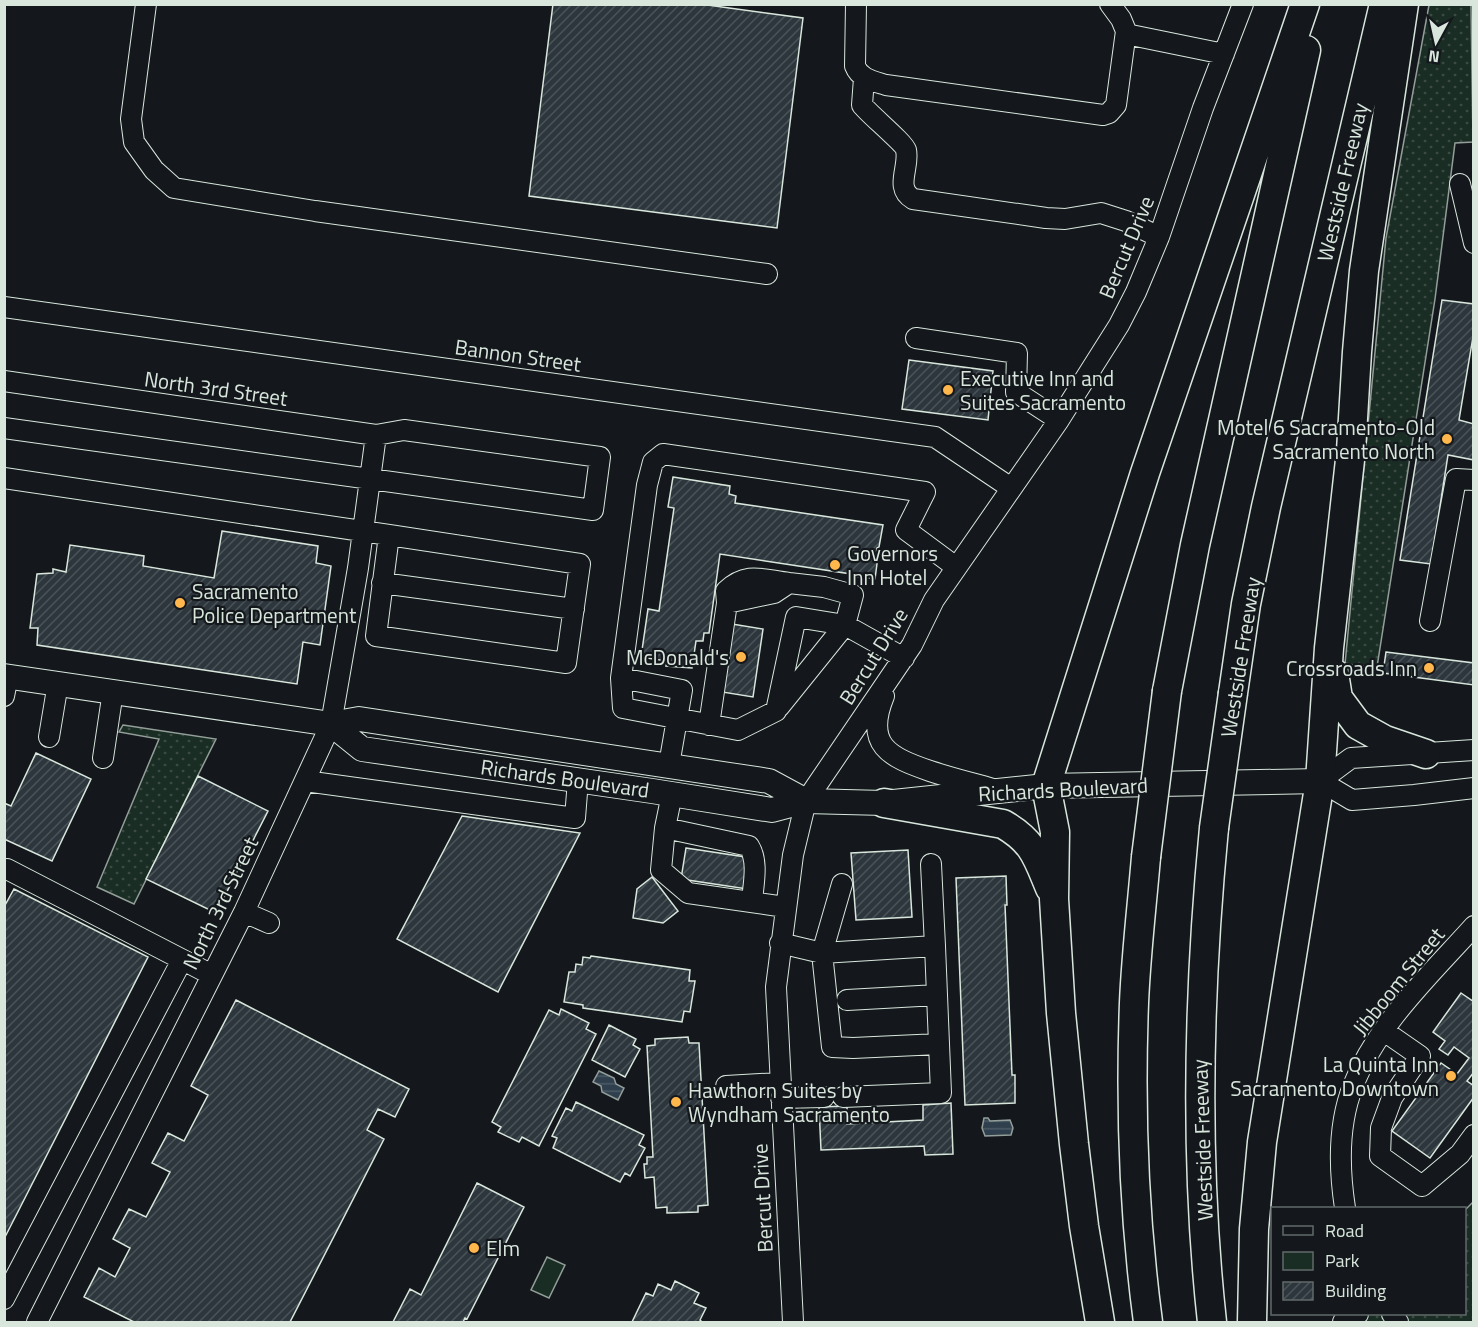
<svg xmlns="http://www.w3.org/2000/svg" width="1478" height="1327" font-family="'Titillium Web',sans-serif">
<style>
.green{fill:url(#green-dots);stroke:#939e99;stroke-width:1.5}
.pitch{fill:#1a2d24;stroke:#939e99;stroke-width:1.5}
.water{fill:url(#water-rules);stroke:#939e99;stroke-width:1.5}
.building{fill:url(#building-hatch);stroke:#d8e6dc;stroke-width:1.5}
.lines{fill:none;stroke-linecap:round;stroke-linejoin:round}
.minor-casing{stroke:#d8e6dc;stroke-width:22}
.major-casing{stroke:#d8e6dc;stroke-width:26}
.highway-casing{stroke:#d8e6dc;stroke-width:31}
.minor{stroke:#14181c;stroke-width:20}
.major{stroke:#14181c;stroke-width:24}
.highway{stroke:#14181c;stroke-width:28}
.highway-bridge-casing{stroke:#d8e6dc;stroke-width:31;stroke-linecap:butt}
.highway-bridge{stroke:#14181c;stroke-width:28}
.poi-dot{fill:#ffb74d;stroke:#14181c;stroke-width:2}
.labels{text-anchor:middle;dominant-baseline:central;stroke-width:4.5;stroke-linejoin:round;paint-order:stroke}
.street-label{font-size:21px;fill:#d8e6dc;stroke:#14181c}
.poi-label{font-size:21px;fill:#d8e6dc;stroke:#14181c;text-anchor:start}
</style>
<defs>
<pattern id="green-dots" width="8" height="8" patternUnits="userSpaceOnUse" patternTransform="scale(1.5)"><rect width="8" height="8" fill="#1a2d24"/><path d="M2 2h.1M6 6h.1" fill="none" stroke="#3b4b43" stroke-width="1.8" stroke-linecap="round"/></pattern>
<pattern id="water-rules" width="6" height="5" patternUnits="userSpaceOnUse" patternTransform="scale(1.5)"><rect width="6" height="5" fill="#2f3f4d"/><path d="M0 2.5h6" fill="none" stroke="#4c5b66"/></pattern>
<pattern id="building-hatch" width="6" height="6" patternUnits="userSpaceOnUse" patternTransform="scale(1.5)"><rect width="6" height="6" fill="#2c363c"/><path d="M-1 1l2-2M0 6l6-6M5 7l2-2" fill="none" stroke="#4a5358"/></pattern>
</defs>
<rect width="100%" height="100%" fill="#14181c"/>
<path class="green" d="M1429 5H1471L1473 142 1455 143 1435 299 1377 667 1345 664 1386 238Z
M123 725 216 739 134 904 97 887 159 739 119 732Z
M1473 1202V1322H1339L1349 1314H1464L1465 1210Z"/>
<path class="pitch" d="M547 1257 565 1265 549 1298 531 1290Z"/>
<path class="water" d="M599 1071 614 1078 616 1084 624 1088 618 1100 602 1092 601 1086 593 1082Z
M984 1118H988L990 1121 1010 1120 1013 1128 1011 1135 985 1136 982 1128Z"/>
<path class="building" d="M553 4H700L803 18 777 228 529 196Z
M1442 300 1474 304V331L1459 420 1474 424V460L1448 455 1431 564 1400 560Z
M909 360 993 371 988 420 902 409Z
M673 477 730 486 729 494 736 496 735 503 883 525 879 547 877 548 876 555 878 556 875 579 851 576V574L720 554 709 633H704L703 641H696L692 668 666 666 667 661 641 657 648 609 659 611 674 508 668 507Z
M222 531 318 546 316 563 331 566 320 645 303 642 297 684 37 645 38 628H30L37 574 53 573V569L66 572 70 545 144 556 143 566 214 578Z
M732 624 763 629 753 697 722 692Z
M1386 652 1474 663V685L1383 673Z
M36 753 91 779 52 861 4 839V803L11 806Z
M198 776 268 811 216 913 146 879Z
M462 816 580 833 498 992 397 939Z
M686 848 752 858 747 889 681 879Z
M908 850 912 917 856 920 851 853Z
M1006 876 1007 905H1005L1012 1075H1015V1103L965 1105 956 878Z
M652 877 678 911 663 923 633 918 637 889Z
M14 889 148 957 4 1239V907Z
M591 956 690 970 689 981H695L690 1012 684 1011 682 1022 583 1008V1005L564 1002 569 972H575L576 964 582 965 583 957 590 958Z
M1461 993 1474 1002V1072L1467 1081 1474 1086V1097L1430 1158 1392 1131 1441 1063 1457 1074 1469 1058 1454 1047 1448 1055 1439 1049 1445 1041 1433 1032Z
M236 1000 409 1089 395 1117 378 1109 367 1130 384 1139 290 1322H134L84 1297 99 1268 115 1277 130 1248 113 1239 129 1209 146 1217 170 1172 152 1163 168 1133 184 1141 208 1095 191 1086Z
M561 1009 589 1023 586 1029 596 1034 539 1146 522 1137 519 1142 498 1132 501 1127 492 1122 549 1010 559 1015Z
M609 1025 636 1039 633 1045 640 1049 625 1077 592 1060Z
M688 1037 689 1043H699L708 1205 698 1206V1212L667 1213V1207L656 1208 654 1177 645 1178 644 1164H647V1157H653L647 1046 655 1045V1039Z
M576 1102 644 1135 639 1145 645 1148 630 1176 625 1173 620 1182 553 1148 557 1138 552 1136 566 1108 572 1111Z
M951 1103 953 1154 925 1155 924 1146 821 1150 819 1107 847 1106V1124L923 1120V1105Z
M477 1183 524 1207 467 1319 465 1318 463 1322H393L410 1289 421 1295Z
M675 1281 699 1293 694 1303 706 1308 700 1320 702 1322H632L646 1293 653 1296 658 1284 671 1290Z"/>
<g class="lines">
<defs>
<path id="minor" d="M146 4 131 119 134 142 154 170 174 188 315 211 767 274
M856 4 855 66C860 79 873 81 886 85L1103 115 1109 113 1116 105 1126 31 1121 19 1110 4
M1126 34 1224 54
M864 78 862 105C869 114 904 143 906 150 910 167 894 188 913 199L1046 218 1065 219 1101 213 1126 221 1159 237
M1460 184 1474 243
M4 307 935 437 1011 488
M916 338 1017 353 1016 392 1059 420
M4 381 376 435 404 430 600 457 593 510 4 428
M4 478 389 535 376 636 566 663 580 564 389 535
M382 583 574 609
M727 603 726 591C747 571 763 580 789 583
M1430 621 1456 479 1474 480
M904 658 845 625 796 617 776 711 738 730 623 708 621 678 647 485 653 462 663 454 925 492 906 530 956 567
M621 678 682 690 669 765
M4 696 8 676
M884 696C864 745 889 757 930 771 951 778 972 783 993 789
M709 725 727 603 774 593 789 583 824 587 853 595 845 625 779 707
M49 737 58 683
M1474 750 1351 758 1320 781 1352 800 1414 795 1474 788
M103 758 113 691
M305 781 575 818 578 780
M672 794 665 828 661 870 688 893 785 907
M665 828 749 846C759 862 753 885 752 902
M931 864 935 946
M7 869 212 975
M842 884 822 953 935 946 937 995 847 1000
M244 912 269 923
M780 943 822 953 832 1047 853 1048 939 1044
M1384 1031 1420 1056 1392 1098 1381 1128 1380 1156 1422 1186 1460 1154 1474 1135
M726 1086 780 1083
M843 1097 941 1093 937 995
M781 1098 824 1097
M1345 1208C1339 1169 1338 1124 1353 1086 1377 1024 1430 975 1474 926
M4 1299 182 960
M1392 1314 1398 1322
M37 1322 244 912 331 724 358 568 376 435
M793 1322 776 987 793 855 806 801 912 645 934 600 1059 420 1119 325 1136 292 1159 237 1203 108 1243 4
M1343 1322 1346 1317 1358 1314"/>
<path id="major" d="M4 676 331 724 359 719 769 781 806 801
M331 724 362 749 652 791 772 810 806 801 884 803 1046 786 1320 781"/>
<path id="highway" d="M1334 673 1338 698 1358 725 1385 740 1426 754
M1167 691 1195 545 1306 50
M1233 693 1246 604 1266 507 1384 4
M884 803 1003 824C1034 842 1037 857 1050 888
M1146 857C1142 905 1136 954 1134 1003 1130 1109 1134 1217 1148 1322
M1100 1322 1084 1226 1074 1144 1061 1013 1054 899 1055 832 1046 786 1145 473 1305 4
M1212 1322C1194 1158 1198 993 1214 828
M1252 1322 1254 1229 1262 1142 1320 781 1329 648 1351 451 1357 352 1364 271 1404 4"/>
</defs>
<use href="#minor" class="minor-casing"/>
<use href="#major" class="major-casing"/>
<use href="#highway" class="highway-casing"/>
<use href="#minor" class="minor"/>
<use href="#major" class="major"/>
<use href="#highway" class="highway"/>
<defs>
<path id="highway-bridge" d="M1214 828 1233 693
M1146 857 1167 691"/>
</defs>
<use href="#highway-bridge" class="highway-bridge-casing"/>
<use href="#highway-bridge" class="highway-bridge"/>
</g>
<g class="poi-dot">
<circle cx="948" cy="390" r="6"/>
<circle cx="1447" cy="439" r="6"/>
<circle cx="835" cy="565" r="6"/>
<circle cx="180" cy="603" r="6"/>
<circle cx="741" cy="657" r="6"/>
<circle cx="1429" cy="668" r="6"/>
<circle cx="1451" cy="1076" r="6"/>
<circle cx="676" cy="1102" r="6"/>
<circle cx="474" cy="1248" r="6"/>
</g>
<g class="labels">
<g class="street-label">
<text transform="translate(1342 182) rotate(-77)">Westside Freeway</text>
<text transform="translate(1126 247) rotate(-67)">Bercut Drive</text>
<text transform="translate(518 355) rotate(8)">Bannon Street</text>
<text transform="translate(216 388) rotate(8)">North 3rd Street</text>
<text transform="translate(873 656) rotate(-58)">Bercut Drive</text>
<text transform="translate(1240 657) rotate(-81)">Westside Freeway</text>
<text transform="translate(565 778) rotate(8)">Richards Boulevard</text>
<text transform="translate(1063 789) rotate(-3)">Richards Boulevard</text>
<text transform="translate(220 903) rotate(-64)">North 3rd Street</text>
<text transform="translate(1398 981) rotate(-51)">Jibboom Street</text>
<text transform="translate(1202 1140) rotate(-92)">Westside Freeway</text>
<text transform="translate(762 1198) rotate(-93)">Bercut Drive</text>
</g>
<g class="poi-label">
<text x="960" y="378">Executive Inn and<tspan x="960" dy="24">Suites Sacramento</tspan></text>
<text x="1435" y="427" text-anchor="end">Motel 6 Sacramento-Old<tspan x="1435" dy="24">Sacramento North</tspan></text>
<text x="847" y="553">Governors<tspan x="847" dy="24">Inn Hotel</tspan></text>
<text x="192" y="591">Sacramento<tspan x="192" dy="24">Police Department</tspan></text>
<text x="729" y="657" text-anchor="end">McDonald's</text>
<text x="1417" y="668" text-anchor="end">Crossroads Inn</text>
<text x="1439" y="1064" text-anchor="end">La Quinta Inn<tspan x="1439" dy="24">Sacramento Downtown</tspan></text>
<text x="688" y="1090">Hawthorn Suites by<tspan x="688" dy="24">Wyndham Sacramento</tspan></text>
<text x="486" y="1248">Elm</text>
</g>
</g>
<rect width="1478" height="1327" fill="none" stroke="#d8e6dc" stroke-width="12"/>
<rect x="1271" y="1207" width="195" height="108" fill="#14181c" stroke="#626a69" stroke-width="1.5"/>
<rect x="1283" y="1226" width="30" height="9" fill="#14181c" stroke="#626a69" stroke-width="1.5"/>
<text x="1325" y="1237" font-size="18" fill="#d8e6dc">Road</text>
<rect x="1283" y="1252" width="30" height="18" fill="#1a2d24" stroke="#626a69" stroke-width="1.5"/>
<text x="1325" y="1267" font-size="18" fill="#d8e6dc">Park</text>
<rect x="1283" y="1282" width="30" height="18" fill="url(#building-hatch)" stroke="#626a69" stroke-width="1.5"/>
<text x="1325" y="1297" font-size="18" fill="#d8e6dc">Building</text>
<g transform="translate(1436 42) rotate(188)" stroke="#14181c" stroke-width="4.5" paint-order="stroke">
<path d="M0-4.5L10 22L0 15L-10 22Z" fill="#d8e6dc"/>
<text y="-9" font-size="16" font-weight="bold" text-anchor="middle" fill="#d8e6dc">N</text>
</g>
</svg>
